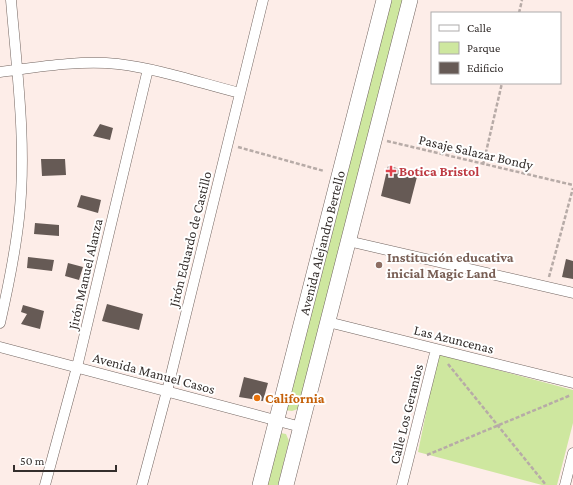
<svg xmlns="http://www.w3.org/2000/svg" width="573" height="485" font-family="'Crimson Pro',serif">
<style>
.green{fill:#cee79f}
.building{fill:#665a55}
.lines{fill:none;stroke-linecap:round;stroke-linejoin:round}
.street-casing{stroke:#726560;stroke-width:11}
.secondary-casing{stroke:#726560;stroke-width:16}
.path{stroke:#b7aba7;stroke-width:2.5;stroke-dasharray:4 2;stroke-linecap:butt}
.street{stroke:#fff;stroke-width:10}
.secondary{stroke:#fff;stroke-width:15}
.health-dot{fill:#e0444e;stroke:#fff;stroke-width:1.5}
.education-dot{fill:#8d6e63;stroke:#fff;stroke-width:1.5}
.food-dot{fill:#e8710a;stroke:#fff;stroke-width:1.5}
.labels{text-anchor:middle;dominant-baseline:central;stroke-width:4;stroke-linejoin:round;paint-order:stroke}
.street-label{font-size:14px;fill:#342e2c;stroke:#fff}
.health-label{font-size:14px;font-weight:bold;fill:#be3a42;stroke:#fff;text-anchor:start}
.education-label{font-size:14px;font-weight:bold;fill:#785e54;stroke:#fff;text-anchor:start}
.food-label{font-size:14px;font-weight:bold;fill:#c56008;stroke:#fff;text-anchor:start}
</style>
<rect width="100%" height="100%" fill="#fdede8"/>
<path class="green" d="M390 0H407L298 409 292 411 285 410Z
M438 354 573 390V423L557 485H542L418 452Z
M280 433 286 434 289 441 278 485H263Z"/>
<path class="building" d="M100 124 113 128 110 140 93 136Z
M41 159H65L66 175 42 176Z
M388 166 418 173 410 204 381 196Z
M81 195 101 200 98 213 77 207Z
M35 223 59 225V236L34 234Z
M28 257 54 260 52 271 27 268Z
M566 259 573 261V279L562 277Z
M68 263 83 267 79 280 65 276Z
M107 304 143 314 139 330 102 321Z
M23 305 44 311 40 329 21 324 27 314 21 312Z
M244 377 268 383 263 401 239 397Z"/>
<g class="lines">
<defs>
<path id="street" d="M0 72C39 67 79 60 118 64 160 69 200 83 240 93
M348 241 573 293
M328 322 573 383
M0 323C8 288 15 254 19 218 27 146 17 72 11 0
M0 347 301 427
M45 485 77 367 148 69
M142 485 167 391 263 0
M402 485 436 349
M565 485 573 453"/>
<g id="secondary">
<path id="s1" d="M260 485 384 0"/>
<path d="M286 485 410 0"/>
</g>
</defs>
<use href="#street" class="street-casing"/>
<use href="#secondary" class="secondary-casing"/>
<path class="path" d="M519 13 522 0
M387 141 573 185
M238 147 324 171
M483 165 502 83
M549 277 573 188
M448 364 546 485
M427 455 571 395"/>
<use href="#street" class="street"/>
<use href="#secondary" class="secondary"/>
</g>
<path class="health-dot" d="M389 165h4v4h4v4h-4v4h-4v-4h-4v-4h4z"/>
<circle class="education-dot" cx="379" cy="265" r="4"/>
<circle class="food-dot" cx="257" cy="398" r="4"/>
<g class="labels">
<g class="street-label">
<text transform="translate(476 152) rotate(13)">Pasaje Salazar Bondy</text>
<text transform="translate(190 239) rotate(-76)">Jirón Eduardo de Castillo</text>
<text stroke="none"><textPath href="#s1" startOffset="250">Avenida Alejandro Bertello</textPath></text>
<text transform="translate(85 274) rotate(-77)">Jirón Manuel Alanza</text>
<text transform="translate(454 339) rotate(14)">Las Azuncenas</text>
<text transform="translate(154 373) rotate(15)">Avenida Manuel Casos</text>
<text transform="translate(406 414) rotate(-76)">Calle Los Geranios</text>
</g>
<g class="health-label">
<text x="399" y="171">Botica Bristol</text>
</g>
<g class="education-label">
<text x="387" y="257">Institución educativa<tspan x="387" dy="16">inicial Magic Land</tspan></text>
</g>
<g class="food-label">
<text x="265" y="398">California</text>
</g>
</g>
<rect x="431" y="12" width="130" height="72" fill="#ffffff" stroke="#aeabab"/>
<rect x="439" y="25" width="20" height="6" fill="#ffffff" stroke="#aeabab"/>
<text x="467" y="32" font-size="12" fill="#342e2c">Calle</text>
<rect x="439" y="42" width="20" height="12" fill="#cee79f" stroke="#aeabab"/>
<text x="467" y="52" font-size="12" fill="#342e2c">Parque</text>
<rect x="439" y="62" width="20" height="12" fill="#665a55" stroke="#aeabab"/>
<text x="467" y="72" font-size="12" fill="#342e2c">Edificio</text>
<path d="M14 465v6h102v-6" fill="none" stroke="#342e2c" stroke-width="2"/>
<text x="20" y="465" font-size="12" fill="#342e2c" stroke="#ffffff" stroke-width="3" paint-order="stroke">50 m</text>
</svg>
